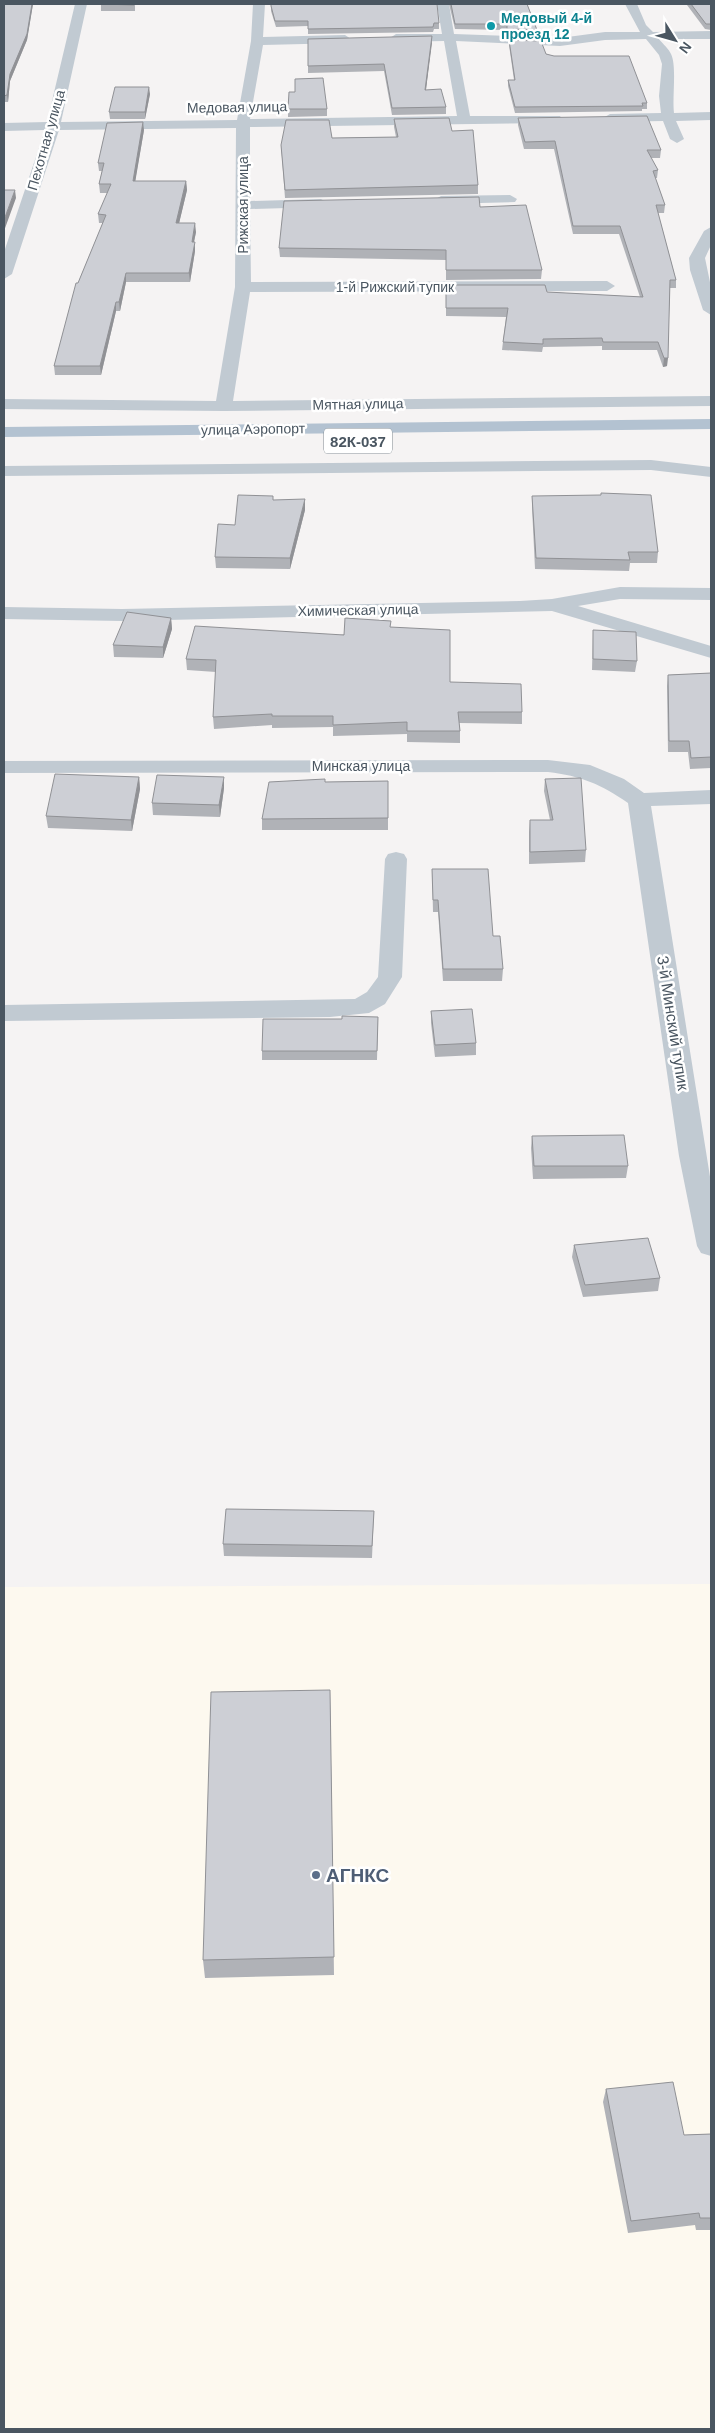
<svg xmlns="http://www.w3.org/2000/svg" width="715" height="2433" font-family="Arial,sans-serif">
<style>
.commercial{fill:#fdf9ef}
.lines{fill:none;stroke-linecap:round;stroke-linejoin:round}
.street{fill:#c1cad2;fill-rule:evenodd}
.primary{fill:#b3c2d1;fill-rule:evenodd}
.wall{fill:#b0b2b7}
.shaded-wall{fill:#909195}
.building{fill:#cdcfd5;stroke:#909195}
.culture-dot{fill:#0f9aa8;stroke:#fff;stroke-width:2}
.service-dot{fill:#5c6f8a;stroke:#fff;stroke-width:2}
.labels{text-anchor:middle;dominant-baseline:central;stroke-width:5;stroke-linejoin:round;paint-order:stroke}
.far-culture-label{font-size:14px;font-weight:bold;fill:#0d838f;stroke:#fff;text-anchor:start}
.far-street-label{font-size:14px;fill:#4a5661;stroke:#fff}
.shield{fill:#fff;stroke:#808990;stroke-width:1}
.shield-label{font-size:15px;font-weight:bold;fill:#4a5661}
.street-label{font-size:16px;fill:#4a5661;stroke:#fff}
.near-service-label{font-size:19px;font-weight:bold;fill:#4e5e75;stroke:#fff;text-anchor:start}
</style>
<rect width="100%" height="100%" fill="#f5f3f3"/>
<path class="commercial" d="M711 1584V2429H4V1587Z"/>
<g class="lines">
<path class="street" d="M75 4H87L61 122 237 120 251 41 253 4H265L263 37 345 35 351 39 345 43 263 45 250 119 457 116 444 41 396 42 390 38 396 34H442L437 4H449L454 34 560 38 605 32H640L625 4H637L646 25 653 32 711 31V39H659C663 44 669 49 671 54 677 66 672 97 674 113L711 112V120L676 121 684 139 677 143 670 139 663 121 610 122 603 118 610 114 661 113 659 96 662 64 659 55 646 39 605 40 560 46 456 41 470 116H560L562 119 560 122 555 123 250 127V201L321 199 328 203 321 207 250 209 251 282 607 281 615 286 607 291 250 292 233 401 711 396V406L224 411 4 409V399L216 401 235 287 236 128 59 130 12 274 4 279V252L45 130 4 131V123L47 122Z
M510 195 517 199 515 202 441 204 434 200 441 196Z
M711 227V245L705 258 711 287V315L703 310 690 270 689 258 704 231Z
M651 460 711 467V477L651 470 4 476V466Z
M620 587 711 588V600L620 599 578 606 711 646V658L552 611 122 621 4 619V607L122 609 520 601 552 599Z
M548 760 590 765 624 779 644 793 711 790V804L651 806 711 1183V1256L701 1253 697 1246 679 1156 628 803C601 784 581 776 548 772L4 773V761Z
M396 852 404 854 407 859 402 977 385 1004 369 1013 330 1017 4 1021V1005L355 999 367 992 378 977 385 859 388 854Z"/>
<path class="primary" d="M711 419V429L4 437V427Z"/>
</g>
<path class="wall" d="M4 4H33L27 40 10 81 8 102H4Z
M101 4H135V11H101Z
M449 4H527L537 30V35L507 34 506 30 455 29Z
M649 4H711V30L705 29 687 5H649Z
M271 6 439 23V29H434L433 32 308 34V26L276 27 271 11Z
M432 36 426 90 446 107V114L392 115 384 71 308 73V39Z
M509 40 546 54 647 103V109H642V111L515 113 508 86V80H514L509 45Z
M150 94 145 119H110L109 112Z
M288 109H327V116L288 117Z
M518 118 661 150 660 158H651L658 170 657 178H655L665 205 664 213H658L676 280V288H670L667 366 663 367 657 350H602V346L543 347 542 352 502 350 506 317 446 316V285L547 292 640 297 619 234H573L554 149H524L518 125Z
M394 119 452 131 478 185V194L285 198 281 145 332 138 396 137 394 127Z
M144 130 135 181H186L187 190 179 223 196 232 194 242 195 251 190 282H126L120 311H116L101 375H55L54 366 78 283 103 223H99L98 214 108 193H100L99 184 102 171H99L98 163Z
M480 207 542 270 541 279 446 280V260L280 257 279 248Z
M532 496 658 552 657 563H630L629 571 535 569 532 507Z
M273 500 305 510 290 569 216 568 215 557 235 525Z
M171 618 172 629 163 658 114 657 113 645Z
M391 627 450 682 522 712V724L459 723 460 731V743L407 742V734L333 736V727L272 728V725L214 729 213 717 216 672 187 670 186 659Z
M593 630 637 661 635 672 592 670Z
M711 673V768L690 769 688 752H668L667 686 668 675Z
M139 777 140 789 132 831 48 828 46 816Z
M545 779 586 850 585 862 529 864V832L530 820H550L544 791Z
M388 781V830H262V819L325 782Z
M224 788 220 817 153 815 152 803Z
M432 869 493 936 503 969 502 981H443L438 912H433Z
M431 1011 476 1043V1055L435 1057 431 1023Z
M378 1017 377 1060H262V1051L342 1019Z
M532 1136 628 1166 626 1178 533 1179 531 1148Z
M574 1245 660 1278 658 1291 583 1297 572 1257Z
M374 1511 372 1558 224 1556 223 1544Z
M330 1690 334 1975 205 1978 203 1960Z
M606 2089 684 2135 711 2134V2230H696L695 2225 628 2233 603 2102Z"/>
<path class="shaded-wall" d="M32 4H33L27 40 10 81 8 102 7 95 10 74Z
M432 36V43L425 97V90Z
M149 87 150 94 145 119V112Z
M143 122 144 130 134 189 133 181Z
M186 181 187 190 177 232 176 223Z
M15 190 16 198 4 231V220Z
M195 223 196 232 192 251V242Z
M195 242V251L190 282 189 273Z
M126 273V282L120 311 119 302Z
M116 302V311L101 375 100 366Z
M664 358H668L667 366 663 367Z
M305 499V510L290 569V558Z
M171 618 172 629 163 658V647Z
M139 777 140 789 132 831 131 820Z
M224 777V788L220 817 219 805Z"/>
<path class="building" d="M4 4H32L27 34 10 74 7 95 4 96Z
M101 4H134V5Z
M271 4H437L439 23H434L433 27 308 29V21H275L271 6Z
M451 4H527L537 30 507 29V24H455Z
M691 4H711V24H706Z
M432 36 425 90 441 89 446 107 392 108 384 64 308 66V39Z
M509 40 541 41 546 54 554 56H629L647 103H642L643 106 515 107 508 80H515Z
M323 78 327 109H288L289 92H295V79Z
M115 87H149L145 112H109Z
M647 116 661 150H647L658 170 653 171 665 205H656L676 280H670L668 358H664L658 342H603L602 338 543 339V344L503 342 508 308H446V285H545L547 292 643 297 620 226H573L555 141 525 142 518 118Z
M449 118 452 131 473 130 478 185 285 190 281 145 286 120H329L332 138 398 137 394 119Z
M143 122 133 181H186L176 223H195L192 242H195L189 273H126L119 302H116L100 366H54L76 283H78L106 215 98 214 111 184H99L104 163H98L107 123Z
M4 190H15L4 220Z
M479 197 480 207 526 205 542 270H446V250L279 248 284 201Z
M601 493 651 495 658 552H628L630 560 536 558 532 496 601 495Z
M238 495 273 496V500L305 499 290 558 215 557 218 524 235 525Z
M127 612 171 618 163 647 113 645Z
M345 618 391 621 390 627 450 630V682L521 684 522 712H458L460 731H407V722L333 725V716H272V714L213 717 216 660 186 659 195 626 344 635Z
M593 630 636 632 637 661 593 659Z
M711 673V757L691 758 689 741H669L668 675Z
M55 774 139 777 131 820 46 816Z
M157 775 224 777 219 805 152 803Z
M581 778 586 850 530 852V820H553L545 779Z
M325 779V782L388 781V818L262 819 269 782Z
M432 869H488L493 936H500L503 969H443L438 900H433Z
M472 1009 476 1043 435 1045 431 1011Z
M342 1016 378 1017 377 1051H262L263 1019H342Z
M624 1135 628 1166H534L532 1136Z
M648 1238 660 1278 585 1285 574 1245Z
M226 1509 374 1511 372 1546 223 1544Z
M330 1690 334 1957 203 1960 211 1692Z
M673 2082 684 2135 711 2134V2218H700L699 2213 631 2221 606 2089Z"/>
<circle class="culture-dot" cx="491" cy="26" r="5"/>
<circle class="service-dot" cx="316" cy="1875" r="5"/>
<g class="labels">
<g class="far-culture-label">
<text x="501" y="18">Медовый 4-й<tspan x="501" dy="16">проезд 12</tspan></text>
</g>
<g class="far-street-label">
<text transform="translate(237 107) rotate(-1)">Медовая улица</text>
<text transform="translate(46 140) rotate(-74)">Пехотная улица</text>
<text transform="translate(243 205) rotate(-90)">Рижская улица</text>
<text x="395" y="287">1-й Рижский тупик</text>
<text transform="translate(358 404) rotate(-1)">Мятная улица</text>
<text transform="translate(253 429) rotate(-1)">улица Аэропорт</text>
<text transform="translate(358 610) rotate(-1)">Химическая улица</text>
<text x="361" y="766">Минская улица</text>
</g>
<rect class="shield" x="324" y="428.5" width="68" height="25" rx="4"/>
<g class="shield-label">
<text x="358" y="441">82К-037</text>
</g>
<g class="street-label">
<text transform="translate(673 1023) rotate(81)">3-й Минский тупик</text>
</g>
<g class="near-service-label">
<text x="326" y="1875">АГНКС</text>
</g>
</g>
<rect width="715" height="2433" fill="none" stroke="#4a5661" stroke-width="10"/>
<g transform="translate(675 40) rotate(127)" stroke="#ffffff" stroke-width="4" paint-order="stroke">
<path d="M0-4L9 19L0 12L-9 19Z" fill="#4a5661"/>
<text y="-8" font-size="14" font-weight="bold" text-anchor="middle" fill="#4a5661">N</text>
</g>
</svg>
